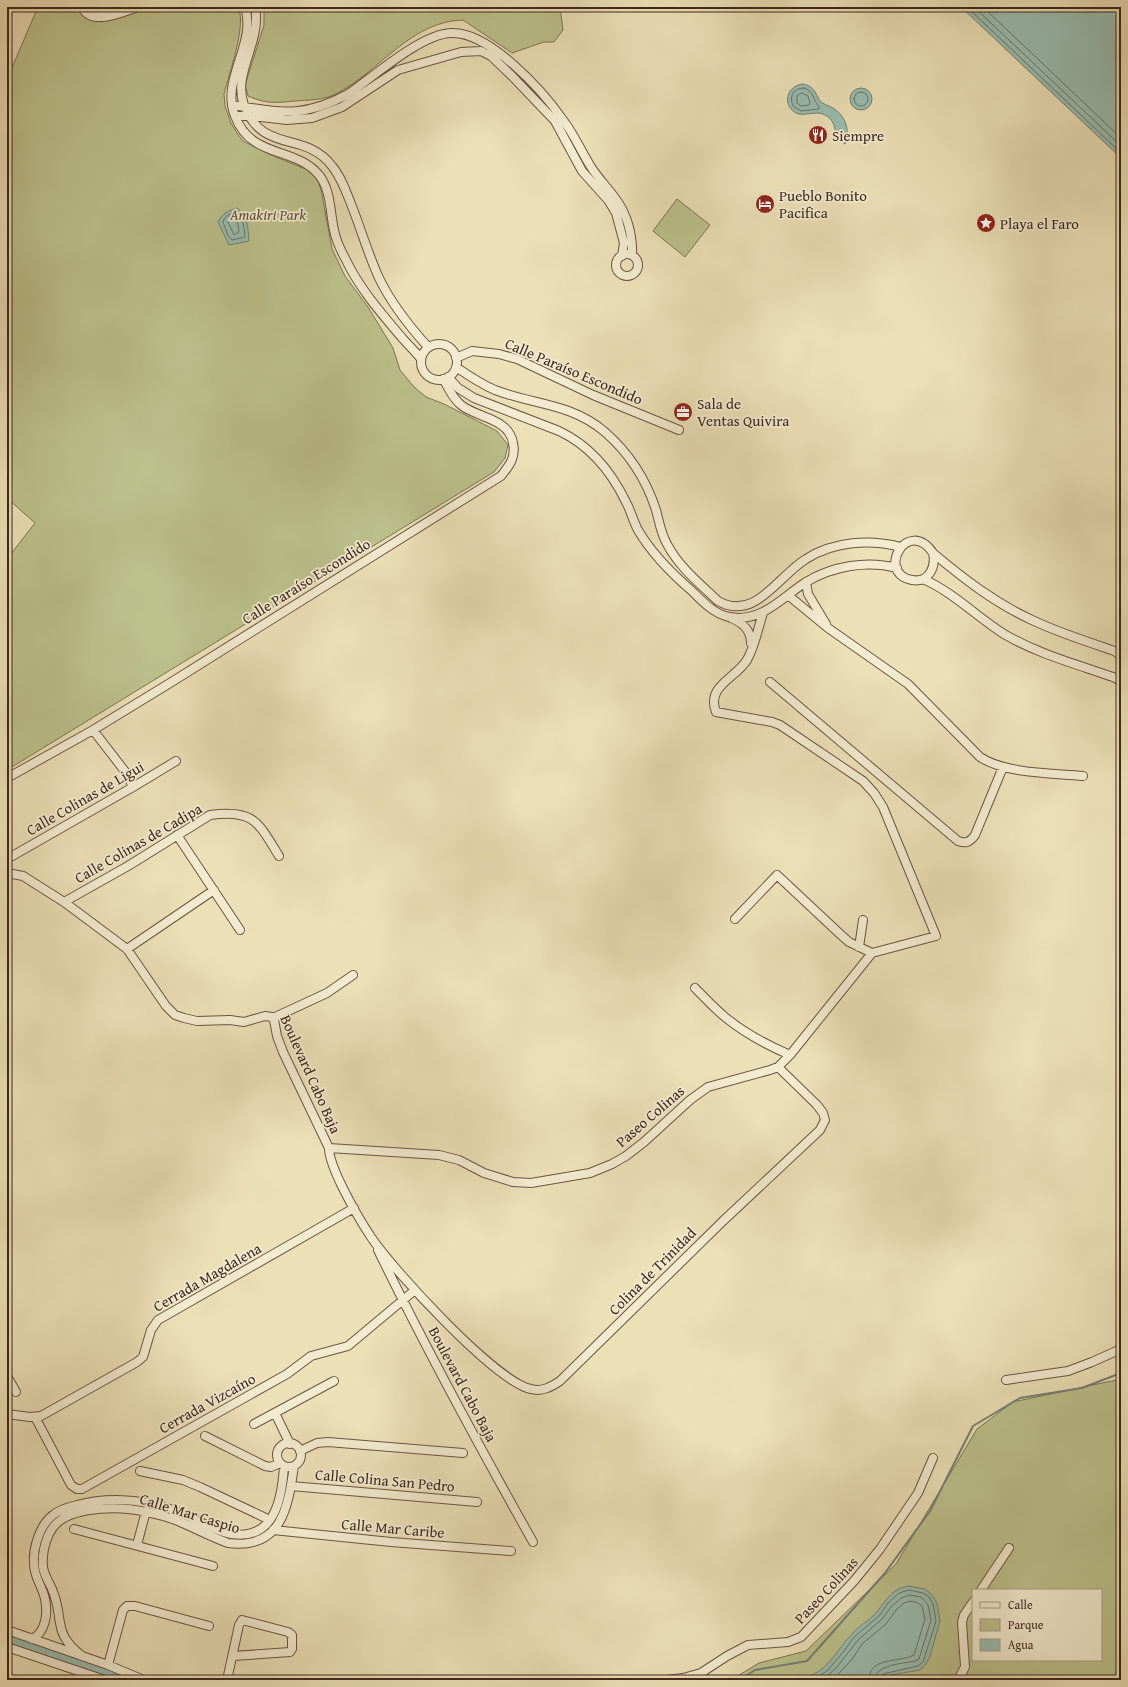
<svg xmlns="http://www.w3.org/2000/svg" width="1128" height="1687" font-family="'Gentium Book Plus',serif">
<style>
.green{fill:#bcc18c;stroke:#7c7455;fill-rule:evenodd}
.water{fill:#99bdb0;stroke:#748176}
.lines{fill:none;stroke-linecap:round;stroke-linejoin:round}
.shore{stroke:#6b7267;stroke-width:1}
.stream{stroke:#748176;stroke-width:2}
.canal{stroke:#99bdb0;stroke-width:8}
.minor-casing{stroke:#695544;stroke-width:10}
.minor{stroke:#f3ebd0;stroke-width:8}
.labels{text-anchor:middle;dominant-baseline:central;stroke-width:3.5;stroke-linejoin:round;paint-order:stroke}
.poi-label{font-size:15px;fill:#3d271e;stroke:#f3ebd0;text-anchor:start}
.park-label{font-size:15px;font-style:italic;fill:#5d4e3a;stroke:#f3ebd0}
.street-label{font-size:15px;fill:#3d271e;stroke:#f3ebd0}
</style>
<rect width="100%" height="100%" fill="#ece0b7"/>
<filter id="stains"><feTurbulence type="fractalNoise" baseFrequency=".005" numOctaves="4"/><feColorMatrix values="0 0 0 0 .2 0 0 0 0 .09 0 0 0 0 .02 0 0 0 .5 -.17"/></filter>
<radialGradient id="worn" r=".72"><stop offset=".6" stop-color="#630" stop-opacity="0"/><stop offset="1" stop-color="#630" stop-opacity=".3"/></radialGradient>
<path class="green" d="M38 7H76L84 16 96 22 146 7H238C247 25 229 73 224 94L225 106 231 123 237 133 243 141 271 155 308 170 317 179 321 189 332 249 345 276 368 307 393 348 400 370 414 387 426 397 444 404 497 431 508 445 505 458 494 472 7 770V559L35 523 7 498V79Z
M264 7H560L563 30 554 42H544L512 53 463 20C411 21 380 71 336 94 324 100 309 100 295 101 275 103 266 104 248 96L245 85 264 25Z
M677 199 710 225 685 257 653 231Z
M1121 1379V1666L1116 1680H731L759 1663 806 1651 896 1564 977 1429 1013 1402ZM973 1590H1101V1660H973Z"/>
<path class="water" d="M961 7H1121V158Z
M802 84C813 85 815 92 820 101 823 104 827 105 831 107 845 114 851 130 845 144L835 137C837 125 830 114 818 113 811 113 805 115 798 114 782 107 785 87 802 84Z
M850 99a11 11 0 1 1 22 0a11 11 0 1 1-22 0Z
M237 208C248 217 248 228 249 241L229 245 218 222C223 213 228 211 237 208Z
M908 1586 925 1589 931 1594 937 1603 940 1621 930 1656 926 1664 920 1670 890 1675 879 1680H798C829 1672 832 1656 851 1635 858 1626 869 1621 876 1613 883 1605 888 1595 897 1590 899 1588 905 1587 908 1586Z"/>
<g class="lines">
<path class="shore" d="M967 7 1121 153
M974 7 1121 146
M983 7 1121 138
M804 88C814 91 813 100 819 107V109L801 111 793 106C789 96 793 88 804 88Z
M854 99a7 7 0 1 1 14 0a7 7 0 1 1-14 0Z
M802 93 808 96 810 103 809 105 801 106 797 103V96Z
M237 213C244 219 244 228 245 237L232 240 228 236 223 222C225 216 230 213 237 213Z
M235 218 238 224 239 232 234 235 228 222Z
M812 1680 827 1671 844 1651 854 1637 879 1616 888 1603 899 1593 909 1590 923 1593 929 1597 933 1604 936 1621 923 1662 918 1666 883 1674 880 1680
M823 1680 837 1667 858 1640 882 1619 891 1607 901 1598 910 1595 921 1597 925 1601 928 1605 931 1620 919 1659 915 1661C903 1664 875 1664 875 1680
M833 1680 853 1658 862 1644 886 1624 896 1610 904 1603 911 1601 918 1603 922 1606 925 1619 914 1655C899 1663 869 1656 869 1680"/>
<path class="stream" d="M740 1680 755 1670 807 1661 885 1573 930 1511 973 1426 1020 1398 1082 1388 1121 1373"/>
<path class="canal" d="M7 1638 127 1680"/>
<defs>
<path id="minor" d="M82 7C91 27 123 12 138 7
M92 7C99 12 104 9 112 7
M245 7C257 44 220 80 235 116 251 159 295 146 319 175 331 190 330 212 334 230 336 240 340 249 345 258 359 288 381 313 403 339 409 346 416 352 421 359
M255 7C262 42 232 73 244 105 263 155 305 130 332 166 341 177 346 191 351 204 361 229 368 254 379 278 392 305 409 326 428 347
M232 105C280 112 302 119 348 94 373 77 421 34 451 33 489 31 543 91 563 120 574 134 581 151 591 167 598 178 607 187 615 198 627 213 633 236 632 255
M235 116H251L287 120 312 118 342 107 398 70 461 52 481 51 491 56 511 75 555 121 582 171 608 200 616 213 624 243 622 256
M616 265a11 11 0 1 1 22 0a11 11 0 1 1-22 0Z
M421 362a18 18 0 1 1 36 0a18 18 0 1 1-36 0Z
M456 358 472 351 499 354 517 359 593 395 679 430
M456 367C469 376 481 384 495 390 534 405 571 403 605 432 629 453 646 479 656 510 659 521 661 534 667 544 679 567 699 583 718 601 755 622 778 576 806 559 834 541 870 539 901 547
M448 377 458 388 474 398 559 431C591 446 611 471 626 502 631 511 633 521 638 530 652 554 671 573 692 591 702 601 714 614 729 617 762 623 781 598 806 582 833 566 867 560 897 568
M933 553C936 567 929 583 912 580 875 573 908 516 933 553 964 579 995 603 1032 620 1057 632 1085 641 1112 650L1121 655
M923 579C953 592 977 617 1004 634 1038 654 1076 664 1113 677L1121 681
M806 582 808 594 826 624
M789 596 828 628 908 684 980 757C1006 774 1053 773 1083 776
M731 618C743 623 751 630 751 643
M770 682 958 841C966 844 970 842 975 835L1003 767
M93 730 127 774 133 787
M7 778 93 730 170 683 501 476C510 465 516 457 513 443 509 418 477 418 461 405 452 398 449 388 443 379
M177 835 240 930
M7 859 133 787 176 761
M7 873 23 876 64 902 127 949 166 1006 175 1015 184 1018 197 1021 230 1020 244 1022 265 1016 272 1017 274 1020 277 1036 283 1052 329 1148C329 1168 359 1219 371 1237 393 1270 496 1382 531 1389 542 1392 551 1387 560 1381L723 1221 820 1130 825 1120 823 1113 817 1105 778 1067
M64 902 128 866 210 815C254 809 258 822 279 856
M735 919 777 875 840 934 849 942 872 953
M859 947 863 920
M127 949 214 890
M695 988C705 998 714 1008 725 1017 744 1033 767 1045 790 1055
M273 1018 327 993 353 975
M329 1148 439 1155 459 1160 484 1173 513 1182 531 1183 590 1173 612 1164 626 1156 644 1142 690 1100 708 1087 770 1070 778 1067 790 1055 872 953 936 936 883 807 874 793 863 781 780 725 772 722 716 712C706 686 735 679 747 660 755 646 758 628 763 613
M378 1250C426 1349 479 1446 533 1542
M7 1376 16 1392
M1006 1380 1068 1371 1092 1362 1121 1349
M275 1413 290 1444
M7 1414 30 1417 41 1416 137 1362 143 1357 151 1330 158 1320 354 1208
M35 1417 71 1485 77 1489H82L287 1374 311 1356 348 1346 415 1290
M254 1424 334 1381
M205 1436 265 1466 271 1467 280 1463
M277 1455a12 12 0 1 1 24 0a12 12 0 1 1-24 0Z
M300 1451 317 1443 328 1442 463 1453
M140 1471 183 1480 200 1487 270 1520
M291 1486 477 1502
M74 1529 213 1566
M273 1530 391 1542 511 1551
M137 1545 146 1511
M981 1590 1009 1548
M7 1630 108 1665 144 1680
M32 1639C46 1632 48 1613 45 1599 43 1589 37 1581 35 1571 31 1553 38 1527 53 1515 59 1510 69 1507 77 1505 106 1497 139 1499 167 1508 188 1514 211 1530 231 1534 275 1541 282 1498 284 1466
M7 1647 105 1680
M82 1656C51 1632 65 1619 52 1589 49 1582 44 1575 43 1567 42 1560 43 1555 44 1549 46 1539 50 1529 58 1522 78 1506 122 1506 146 1512 157 1514 168 1517 178 1521 195 1528 211 1537 228 1543 282 1550 288 1507 294 1466
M108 1665 123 1610 127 1606H135L209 1626
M227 1680 239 1625 242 1620 288 1632 292 1635V1649L290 1652 233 1656
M628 1680H636
M666 1680 683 1678 701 1673 727 1656 748 1645 788 1642 801 1637 854 1581 880 1549 918 1493 933 1458
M958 1680 965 1667 962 1622 964 1615 973 1602"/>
</defs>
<use href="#minor" class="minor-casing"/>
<use href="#minor" class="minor"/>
</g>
<defs>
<symbol id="restaurant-disc" viewBox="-11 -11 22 22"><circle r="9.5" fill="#8f2418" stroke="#f3ebd0"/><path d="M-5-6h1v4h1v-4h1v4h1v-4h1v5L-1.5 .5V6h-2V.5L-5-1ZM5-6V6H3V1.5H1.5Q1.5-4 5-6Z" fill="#fff"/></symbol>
<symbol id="hotel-disc" viewBox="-11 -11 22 22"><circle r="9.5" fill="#8f2418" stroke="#f3ebd0"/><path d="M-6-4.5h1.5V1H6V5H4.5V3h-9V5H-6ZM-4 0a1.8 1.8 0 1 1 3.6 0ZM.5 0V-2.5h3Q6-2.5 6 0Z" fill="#fff"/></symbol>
<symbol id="sight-disc" viewBox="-11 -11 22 22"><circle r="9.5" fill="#8f2418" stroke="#f3ebd0"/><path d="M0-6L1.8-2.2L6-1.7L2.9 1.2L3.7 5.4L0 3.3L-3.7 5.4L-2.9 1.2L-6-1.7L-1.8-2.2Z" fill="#fff"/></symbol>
<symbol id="office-disc" viewBox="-11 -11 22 22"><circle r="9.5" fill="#8f2418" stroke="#f3ebd0"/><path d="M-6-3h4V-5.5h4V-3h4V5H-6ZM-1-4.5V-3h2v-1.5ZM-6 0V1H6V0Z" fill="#fff"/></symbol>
</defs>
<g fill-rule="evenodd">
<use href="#restaurant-disc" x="807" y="124" width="22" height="22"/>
<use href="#hotel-disc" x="754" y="193" width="22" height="22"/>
<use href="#sight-disc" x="975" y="212" width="22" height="22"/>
<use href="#office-disc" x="672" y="401" width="22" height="22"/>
</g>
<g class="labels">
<g class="poi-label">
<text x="832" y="135">Siempre</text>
<text x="779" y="195">Pueblo Bonito<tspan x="779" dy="17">Pacifica</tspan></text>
<text x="1000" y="223">Playa el Faro</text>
<text x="697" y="403">Sala de<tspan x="697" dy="17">Ventas Quivira</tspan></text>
</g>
<g class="park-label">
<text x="268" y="214">Amakiri Park</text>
</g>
<g class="street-label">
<text transform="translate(574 371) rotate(23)">Calle Paraíso Escondido</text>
<text transform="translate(306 581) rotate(-32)">Calle Paraíso Escondido</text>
<text transform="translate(85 798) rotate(-30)">Calle Colinas de Ligui</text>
<text transform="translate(138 843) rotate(-30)">Calle Colinas de Cadipa</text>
<text transform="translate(311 1074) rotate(66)">Boulevard Cabo Baja</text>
<text transform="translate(650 1116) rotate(-41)">Paseo Colinas</text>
<text transform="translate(652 1271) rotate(-45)">Colina de Trinidad</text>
<text transform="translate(207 1277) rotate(-30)">Cerrada Magdalena</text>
<text transform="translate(463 1384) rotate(62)">Boulevard Cabo Baja</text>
<text transform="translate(207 1403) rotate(-29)">Cerrada Vizcaíno</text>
<text transform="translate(385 1480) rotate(5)">Calle Colina San Pedro</text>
<text transform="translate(190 1513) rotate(17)">Calle Mar Caspio</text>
<text transform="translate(393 1528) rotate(5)">Calle Mar Caribe</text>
<text transform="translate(826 1590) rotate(-47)">Paseo Colinas</text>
</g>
</g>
<rect width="1128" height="1687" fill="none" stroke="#ece0b7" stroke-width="24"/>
<rect x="8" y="8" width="1112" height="1671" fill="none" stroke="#3d271e" stroke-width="2"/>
<rect x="12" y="12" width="1104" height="1663" fill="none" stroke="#3d271e"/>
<rect x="972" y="1589" width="130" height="72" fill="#f3ebd0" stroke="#aa9d89"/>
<rect x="980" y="1602" width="20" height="6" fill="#f3ebd0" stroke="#aa9d89"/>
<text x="1008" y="1609" font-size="12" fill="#3d271e">Calle</text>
<rect x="980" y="1619" width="20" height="12" fill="#bcc18c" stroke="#aa9d89"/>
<text x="1008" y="1629" font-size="12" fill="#3d271e">Parque</text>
<rect x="980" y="1639" width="20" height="12" fill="#99bdb0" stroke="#aa9d89"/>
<text x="1008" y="1649" font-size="12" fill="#3d271e">Agua</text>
<rect width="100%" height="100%" filter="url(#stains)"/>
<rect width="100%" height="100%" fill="url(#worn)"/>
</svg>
